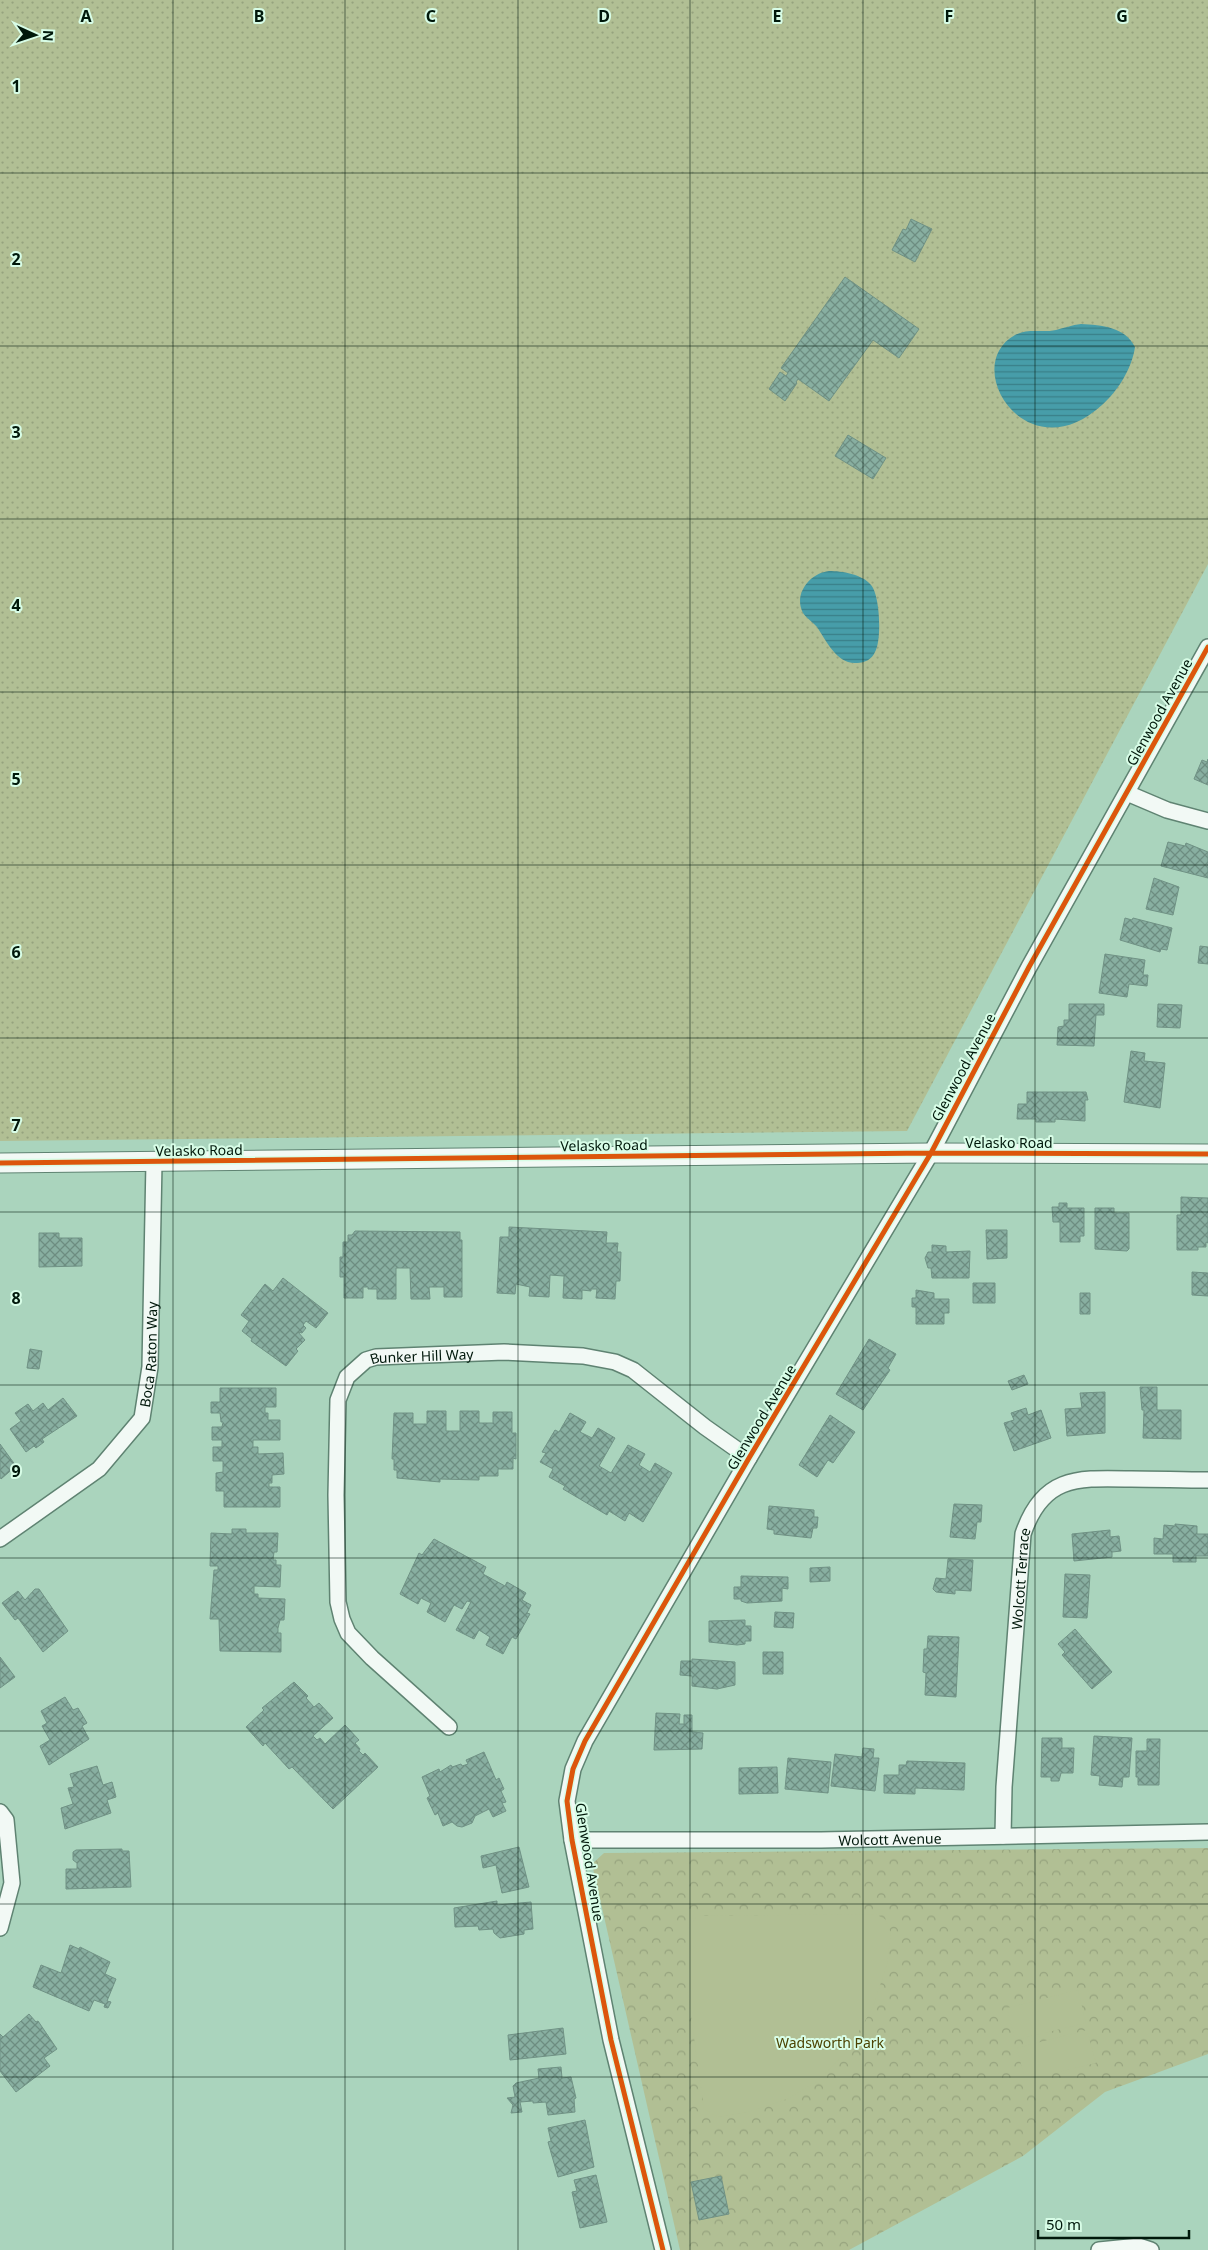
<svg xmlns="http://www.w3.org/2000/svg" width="1208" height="2250" font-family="'Noto Sans',sans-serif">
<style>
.grass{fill:url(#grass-dots)}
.forest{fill:url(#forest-crowns)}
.garden{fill:#b1bf94}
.water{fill:url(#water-rules)}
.building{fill:url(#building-cross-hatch);stroke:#709285}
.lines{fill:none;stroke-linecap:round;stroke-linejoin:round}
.minor-casing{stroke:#5f8372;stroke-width:18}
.tertiary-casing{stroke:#5f8372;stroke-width:21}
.minor{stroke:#f2f9f5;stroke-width:15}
.tertiary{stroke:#f2f9f5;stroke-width:19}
.cycleway-casing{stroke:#d8fde7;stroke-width:8}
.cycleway{stroke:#dc560c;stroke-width:5}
.grid{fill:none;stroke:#00180b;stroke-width:1;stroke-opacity:0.55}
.labels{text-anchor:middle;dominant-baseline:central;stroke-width:4;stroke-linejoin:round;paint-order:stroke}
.street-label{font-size:14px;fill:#00180b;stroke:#d8fde7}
.park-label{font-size:14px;fill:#4b4202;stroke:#d8fde7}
.grid-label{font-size:16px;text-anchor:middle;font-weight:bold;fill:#00180b;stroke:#d8fde7;stroke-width:4;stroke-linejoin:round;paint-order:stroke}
</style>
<defs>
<pattern id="grass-dots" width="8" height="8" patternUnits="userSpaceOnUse" patternTransform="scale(1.25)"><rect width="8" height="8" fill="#b1bf94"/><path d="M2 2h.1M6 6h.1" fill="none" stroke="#96a37e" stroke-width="1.8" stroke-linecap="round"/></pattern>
<pattern id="forest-crowns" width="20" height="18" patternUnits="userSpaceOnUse" patternTransform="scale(1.25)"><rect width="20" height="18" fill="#b1bf94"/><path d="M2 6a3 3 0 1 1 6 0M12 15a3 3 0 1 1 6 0" fill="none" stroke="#96a37e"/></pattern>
<pattern id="water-rules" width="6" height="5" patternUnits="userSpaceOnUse" patternTransform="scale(1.25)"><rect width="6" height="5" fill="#479da9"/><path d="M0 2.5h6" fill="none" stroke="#397f88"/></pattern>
<pattern id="building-cross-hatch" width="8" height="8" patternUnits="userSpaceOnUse" patternTransform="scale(1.25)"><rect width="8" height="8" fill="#88afa1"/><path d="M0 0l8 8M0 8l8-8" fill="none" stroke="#6d8d81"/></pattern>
</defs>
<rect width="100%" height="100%" fill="#aad4bd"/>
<path class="grass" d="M0 0H1208V564L907 1131 0 1141Z"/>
<path class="forest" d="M1208 1848V2054L1105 2092 1023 2156 849 2250H680L592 1864 604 1853Z"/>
<path class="garden" d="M875 1914 885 1919 891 1933 887 1964 873 2007 847 2052 817 2081 787 2099 748 2112 718 2117 704 2109 687 1987V1930L697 1916Z
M1078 1990 1086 2023 1015 2040 1007 2008Z
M1087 2030 1096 2063 1025 2080 1017 2048Z"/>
<path class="water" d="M1081 324C1102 325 1125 327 1135 347 1132 368 1118 391 1102 405 1027 474 959 366 1015 335 1028 328 1042 333 1056 330 1064 328 1072 325 1081 324Z
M829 571C842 571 862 574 871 585 880 595 882 640 875 652 872 659 865 663 857 663 837 665 826 640 817 627 813 622 806 618 803 613 793 594 810 573 829 571Z"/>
<path class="building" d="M911 219 932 229 915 262 892 250 903 229 906 230Z
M845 277 919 329 899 358 873 340 829 401 798 379 796 382 797 383 785 401 769 389 780 372 786 376 788 373 781 368Z
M848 435 886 458 873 479 835 456Z
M1208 759V785L1194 779 1202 760 1207 762Z
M1168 842 1185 846 1186 843 1208 852V878L1161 866Z
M1154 878 1179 887 1173 915 1146 909Z
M1125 918 1132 920 1133 918 1172 928 1167 950 1161 949 1160 952 1120 940Z
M1200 946 1208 947V964L1198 963Z
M1105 954 1145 960 1143 975H1148L1147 986 1129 984 1127 997 1099 993Z
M1069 1004H1104V1015H1096L1094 1046 1057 1045 1058 1027 1064 1026V1020H1069Z
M1158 1004 1182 1005 1180 1028 1157 1027Z
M1131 1051 1145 1053 1144 1061 1165 1063 1160 1108 1124 1102Z
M1027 1092H1086L1088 1100H1085V1121L1055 1119V1122H1036V1119H1017L1018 1104H1027Z
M1181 1197 1208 1198V1243L1206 1242V1247H1198V1250H1177V1215H1181Z
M1059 1203H1067V1208H1084V1236H1080V1242H1060V1222H1053L1052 1207H1059Z
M1095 1208H1114V1213H1129V1249L1127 1251 1095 1249Z
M509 1227 607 1232 606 1243H618L617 1252H621L620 1281H616L615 1299 596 1298 597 1289H591V1291L582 1290V1299L563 1298 564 1276 550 1275 549 1297 529 1296 530 1287 516 1284 515 1294 497 1293 500 1237H509Z
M986 1230H1007V1258L987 1259Z
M355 1231 460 1232V1240H462V1297H444V1287H429L430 1299H411L410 1268H396V1299H377V1289H368V1287H363V1298H344V1277H340V1257H343V1242H348V1235H352Z
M39 1233H59V1238H82V1266L39 1267Z
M932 1245 946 1246V1252L970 1251 969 1278H932L931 1268H928L925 1258 928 1252H932Z
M1192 1272 1208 1273V1296L1192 1295Z
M283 1278 328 1313 316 1328 306 1321 303 1325 306 1328 302 1333 298 1332 305 1340 296 1349 298 1351 286 1366 251 1341 252 1339 242 1331 249 1321 241 1315 265 1284 273 1291Z
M973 1283H995V1303H973Z
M916 1290 934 1293V1299H949V1313H944V1324H916V1307H912V1298H916Z
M1080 1293H1090V1314H1080Z
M869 1339 896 1354 888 1368 890 1370 863 1410 836 1394Z
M30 1349 42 1351 39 1369 27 1368Z
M1024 1375 1028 1384 1012 1390 1008 1381Z
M1140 1387H1157V1410H1181V1439L1143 1438 1144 1410H1142Z
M220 1388H276V1407H265V1413H268V1420H280V1440H253V1447H258V1454L283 1453 284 1474 272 1475V1483H269V1487H280V1507H224V1491H216V1473L223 1472V1461H213V1447H222V1440H212V1427H222L223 1422H221L220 1413H211V1402H220Z
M1105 1392V1433L1067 1436 1065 1409 1082 1408 1080 1393Z
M63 1398 77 1416 42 1439 44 1442 36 1448 34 1446 26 1452 10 1429 21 1421 15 1413 28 1404 33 1411 43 1403 48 1410Z
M1026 1408 1028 1415 1041 1410 1051 1438 1014 1451 1004 1423 1014 1420 1011 1413Z
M427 1411H446V1431H460V1411H479V1423H493V1412H512V1433H516V1459L513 1458V1469H498V1476H479V1480L440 1479V1482L397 1478V1470H394V1459H392L394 1413H413V1424H427Z
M570 1413 586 1422 580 1432 592 1438 598 1428 615 1438 599 1466 611 1473 628 1445 645 1454 639 1465 650 1472 655 1463 672 1473 643 1522 629 1513 625 1521 609 1511 607 1515 563 1489 565 1486 549 1477 553 1469 540 1462 546 1453 542 1452 555 1430 559 1432Z
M830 1415 855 1432 833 1463 828 1460 817 1477 799 1465Z
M0 1444 16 1466 1 1479 0 1477Z
M954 1504 982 1505 981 1522H977L975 1539 950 1537Z
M769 1506 814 1510V1517H818L817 1528H813L811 1538 774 1534V1530L767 1529Z
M1175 1524 1197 1526V1534H1208V1556H1196V1562H1173V1554H1154V1538L1163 1539 1164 1525 1175 1526Z
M232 1529H246V1533H278L277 1552H274L273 1560H276V1565H281L280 1587 254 1586V1594H258V1598L285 1599 284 1620H280L278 1628V1633H281V1652L220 1651 219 1619H210L214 1570H218V1566H210L211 1533 232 1534Z
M1110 1530V1537L1119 1536 1121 1551 1112 1552V1557L1074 1561 1072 1534Z
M434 1539 486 1567 483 1574 505 1586 507 1582 526 1593 522 1600 531 1605 527 1613 530 1614 516 1639 512 1637 503 1654 486 1645 490 1637 479 1630 474 1639 456 1630 471 1602 467 1601 462 1609 454 1605 445 1622 427 1612 431 1603 421 1598 418 1604 400 1594 419 1553 422 1555Z
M948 1559 973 1560 971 1591 955 1590V1594L936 1592 933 1589 936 1578 946 1579Z
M830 1567V1581L810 1582V1568Z
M1065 1574 1090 1575 1087 1618 1063 1617Z
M741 1576 788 1577V1589L782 1588V1601L747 1603 741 1601V1599H734V1587H741Z
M35 1589H39L68 1631 43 1652 18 1618 15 1620 2 1603 18 1591 25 1600Z
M775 1612 794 1613 793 1628 774 1627Z
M745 1620V1626H751V1641H745V1644L737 1645 709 1642V1621Z
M1075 1629 1112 1672 1092 1689 1062 1655 1065 1652 1058 1644Z
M928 1636 959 1637 956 1697 925 1695 926 1673 923 1672 924 1649H927Z
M763 1652H783V1674H763Z
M0 1657 15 1677 0 1688Z
M692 1659 735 1662V1685L717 1689 692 1686V1676L680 1675 681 1661H692Z
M294 1682 308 1696 306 1698 314 1707 319 1703 333 1718 313 1736 317 1740 320 1738 325 1744 345 1725 359 1740 355 1743 360 1749 359 1751 363 1755 365 1753 378 1767 333 1809 292 1767 289 1769 265 1743 263 1746 246 1727 264 1710 262 1708Z
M65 1697 73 1710 78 1708 87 1723 82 1726 89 1739 49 1765 40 1746 50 1740 42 1726 47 1723 41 1711Z
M656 1713 680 1714 679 1724H684V1715H692V1732L703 1733 702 1749 654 1750Z
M1094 1736 1132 1738 1129 1777H1123L1122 1787 1099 1785 1100 1776 1091 1775Z
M1042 1738H1062V1748H1074L1073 1773H1061L1059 1781H1051V1777H1041Z
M1147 1739H1160L1159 1785H1138V1777H1136V1751H1147Z
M863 1748 874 1749 873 1758H879L875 1791 831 1786 835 1754 862 1757Z
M484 1752 496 1780 499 1778 504 1789 501 1791 506 1802 502 1803 506 1811 493 1817 489 1809 475 1816 472 1823 462 1827 457 1826 452 1822 443 1826 438 1813 435 1815 427 1798 430 1796 422 1777 439 1769 440 1772 451 1765 452 1767 461 1764 462 1766 468 1764 466 1760Z
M788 1758 831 1762 828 1793 785 1789Z
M907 1761 965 1763 964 1790 915 1788V1794L884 1793V1775H899V1765H906Z
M97 1766 103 1785 112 1782 116 1797 107 1800 111 1813 65 1829 61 1808 73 1804 68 1788 74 1787 70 1774Z
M777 1767 778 1793 739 1794V1768Z
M519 1847 529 1887 502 1893 496 1865 483 1868 481 1856Z
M122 1849V1851H129L131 1887 66 1889V1869H77V1863L73 1860V1852L76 1850Z
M497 1901V1905L531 1902 533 1929 524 1930V1934L500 1938 494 1933 493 1929 479 1930 478 1926 455 1927 454 1908Z
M70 1945 79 1949 80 1947 110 1962 105 1974 116 1979 107 2001 111 2002 108 2008 104 2007 105 2004 94 2000 89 2011 33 1987 41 1965 61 1973Z
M29 2014 36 2022 38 2021 57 2049 44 2058 50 2066 16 2092 0 2071V2034L3 2037Z
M563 2028 566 2054 510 2060 508 2035Z
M561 2067 562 2078 571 2077 576 2098 574 2099 575 2112 548 2115 546 2102 533 2103V2101L520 2102 522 2112 511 2113 513 2105 507 2098 515 2097 513 2086 516 2083 539 2078 538 2069Z
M585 2120 594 2167 558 2177 548 2142 551 2141 548 2128Z
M596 2175 607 2222 580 2228 572 2192 577 2191 574 2180Z
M721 2176 729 2214 699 2220 691 2182Z"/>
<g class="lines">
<defs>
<g id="minor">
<path d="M1127 793 1167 810 1208 821"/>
<path id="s1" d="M0 1539 99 1469 142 1418 150 1367 154 1162"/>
<path id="s2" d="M449 1727 372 1658 348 1633 342 1619 338 1602 336 1495 338 1400 347 1377 366 1360 376 1357 504 1352 583 1356 615 1362 633 1370 705 1427 749 1458"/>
<path d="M0 1812 6 1820 12 1883 0 1928"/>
<path id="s3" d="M1003 1836 1004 1787 1023 1534C1043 1475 1078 1478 1131 1479 1157 1479 1182 1480 1208 1480"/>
<path id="s4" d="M572 1840H821L1208 1832"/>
<path d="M663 2250 611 2040 572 1840 567 1801 573 1769 585 1741 749 1458 931 1153 1029 967 1208 647"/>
<path d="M1099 2250 1139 2246 1151 2250"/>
</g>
<path id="tertiary" d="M0 1163 931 1153 1208 1154"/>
</defs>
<use href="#minor" class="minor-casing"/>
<use href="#tertiary" class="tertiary-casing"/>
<use href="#minor" class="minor"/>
<use href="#tertiary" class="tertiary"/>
<defs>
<path id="cycleway" d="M0 1163 931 1153 1208 1154
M663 2250 611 2040 572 1840 567 1801 573 1769 585 1741 749 1458 931 1153 1029 967 1208 647"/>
</defs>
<use href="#cycleway" class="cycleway-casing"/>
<use href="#cycleway" class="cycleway"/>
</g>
<path class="grid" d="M173 0V2250M345 0V2250M518 0V2250M690 0V2250M863 0V2250M1035 0V2250M0 173H1208M0 346H1208M0 519H1208M0 692H1208M0 865H1208M0 1038H1208M0 1212H1208M0 1385H1208M0 1558H1208M0 1731H1208M0 1904H1208M0 2077H1208"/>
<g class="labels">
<g class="street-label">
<text transform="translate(1159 712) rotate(-61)">Glenwood Avenue</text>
<text transform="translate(963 1067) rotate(-62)">Glenwood Avenue</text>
<text x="1009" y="1142">Velasko Road</text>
<text transform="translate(604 1145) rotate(-1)">Velasko Road</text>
<text transform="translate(199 1150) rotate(-1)">Velasko Road</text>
<text stroke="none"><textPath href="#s1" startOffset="252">Boca Raton Way</textPath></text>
<text stroke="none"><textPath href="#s2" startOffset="479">Bunker Hill Way</textPath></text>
<text transform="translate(761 1417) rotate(-59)">Glenwood Avenue</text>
<text stroke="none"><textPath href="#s3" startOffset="258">Wolcott Terrace</textPath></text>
<text stroke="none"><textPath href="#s4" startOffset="318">Wolcott Avenue</textPath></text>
<text transform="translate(590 1862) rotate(81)">Glenwood Avenue</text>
</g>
<g class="park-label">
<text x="830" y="2042">Wadsworth Park</text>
</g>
</g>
<g class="grid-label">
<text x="86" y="22">A</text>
<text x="259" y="22">B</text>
<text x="431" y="22">C</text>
<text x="604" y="22">D</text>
<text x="777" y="22">E</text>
<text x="949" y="22">F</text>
<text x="1122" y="22">G</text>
<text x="16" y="92">1</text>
<text x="16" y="265">2</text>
<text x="16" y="438">3</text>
<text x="16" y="611">4</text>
<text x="16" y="785">5</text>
<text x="16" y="958">6</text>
<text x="16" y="1131">7</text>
<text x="16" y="1304">8</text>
<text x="16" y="1477">9</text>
</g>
<g transform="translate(35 35) rotate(93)" stroke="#d8fde7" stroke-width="4" paint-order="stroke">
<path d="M0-4L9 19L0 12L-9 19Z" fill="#00180b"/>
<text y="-8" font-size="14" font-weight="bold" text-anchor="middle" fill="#00180b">N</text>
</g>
<path d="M1038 2230v8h151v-8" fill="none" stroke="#00180b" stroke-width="2.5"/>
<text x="1046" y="2230" font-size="15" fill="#00180b" stroke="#d8fde7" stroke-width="4" paint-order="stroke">50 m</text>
</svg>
